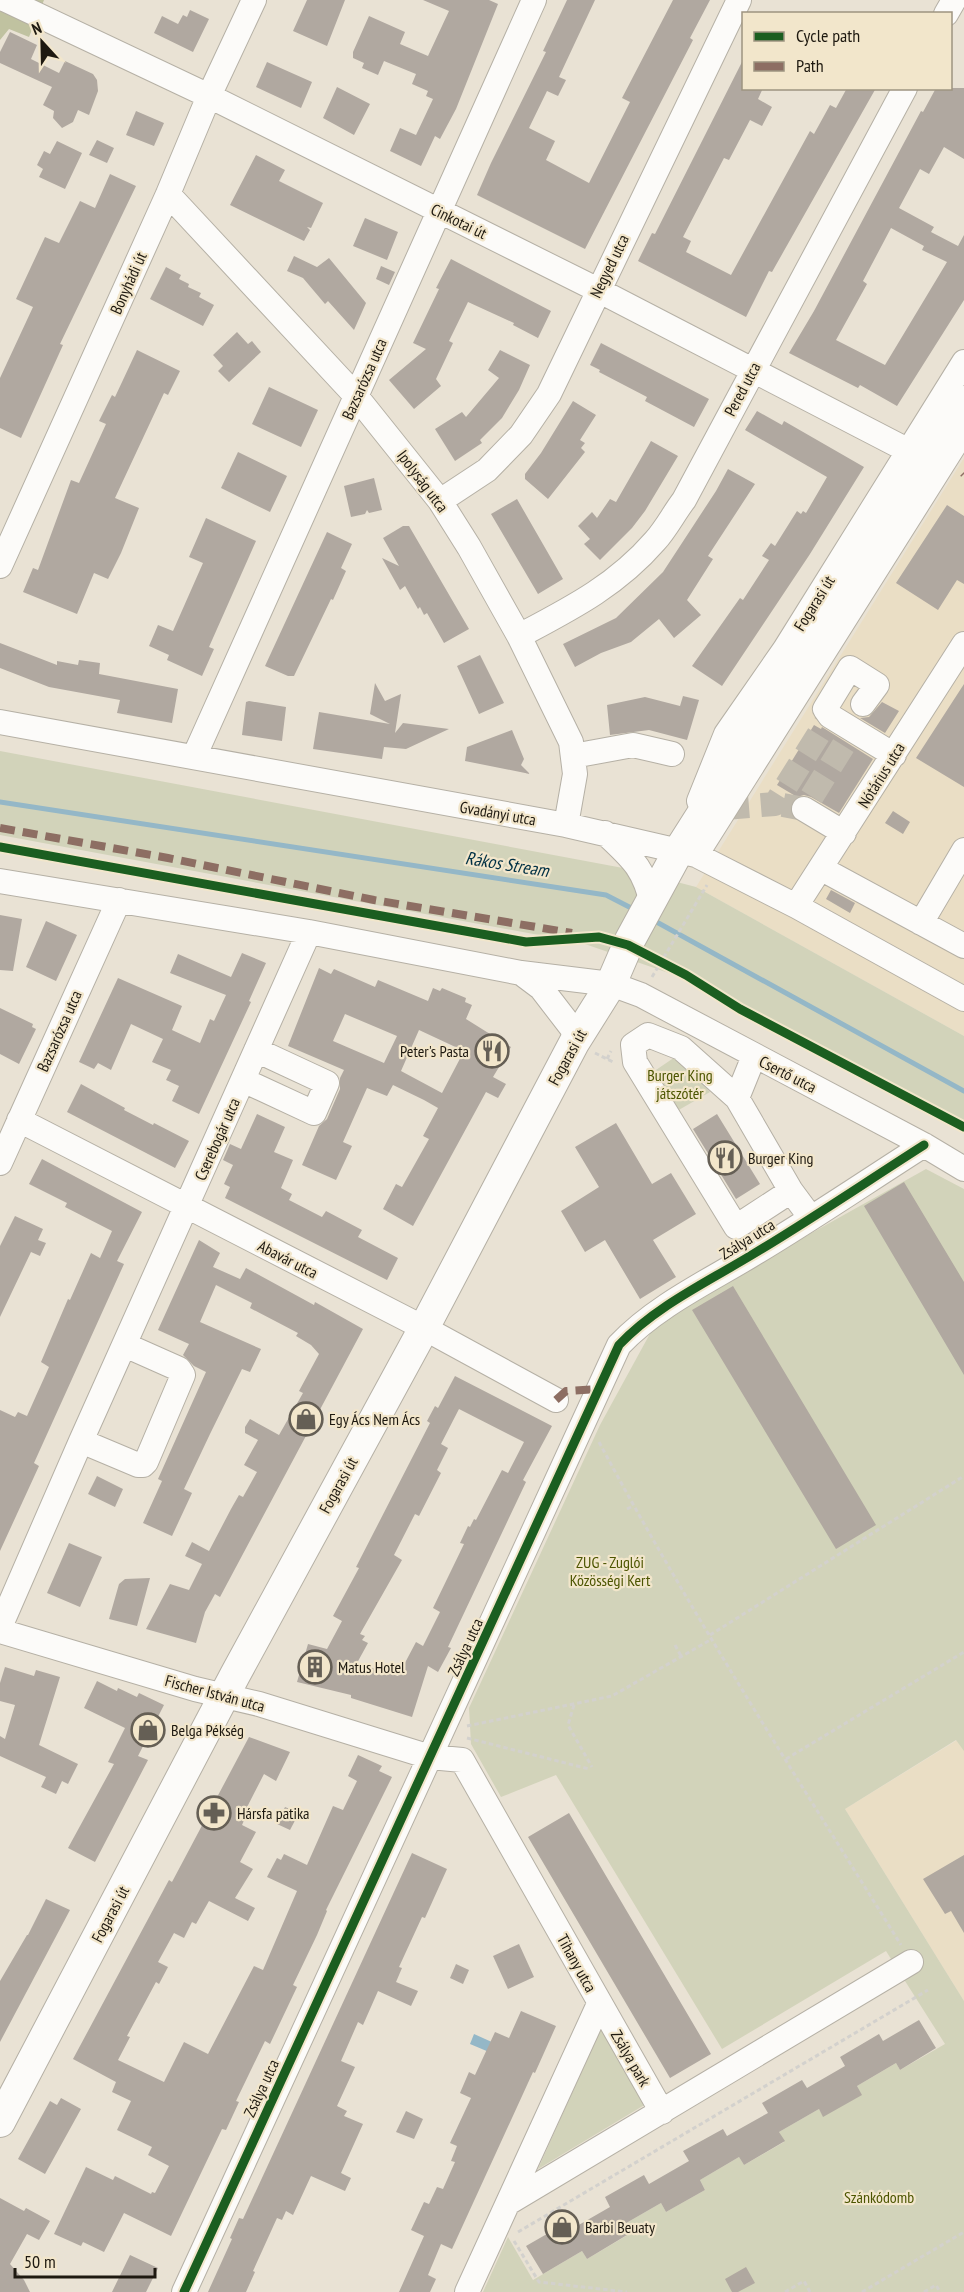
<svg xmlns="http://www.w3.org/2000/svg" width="964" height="2292" font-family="'PT Sans Narrow',sans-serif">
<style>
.built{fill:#eadec5}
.green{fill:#d2d3ba}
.forest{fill:#c0c2a0}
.water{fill:#94b7c7}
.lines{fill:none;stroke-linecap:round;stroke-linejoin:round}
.stream{stroke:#94b7c7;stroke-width:5}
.building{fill:#b0a8a0;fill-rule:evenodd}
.minor-tunnel{stroke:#c0baad;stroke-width:24;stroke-dasharray:24 12;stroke-linecap:butt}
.minor-casing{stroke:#b5b0a5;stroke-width:26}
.major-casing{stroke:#b5b0a5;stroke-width:32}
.path{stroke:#d3d1cd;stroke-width:3;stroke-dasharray:4.5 3;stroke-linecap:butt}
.minor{stroke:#fcfbf9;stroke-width:24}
.major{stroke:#fcfbf9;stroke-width:30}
.quiet{stroke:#8d6e63;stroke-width:8;stroke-dasharray:15 8;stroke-linecap:butt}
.cycleway-casing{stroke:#f2e6cb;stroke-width:13}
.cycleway{stroke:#1b5e20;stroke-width:9}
.labels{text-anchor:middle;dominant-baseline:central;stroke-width:4.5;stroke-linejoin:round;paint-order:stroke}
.street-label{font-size:16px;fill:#1e1910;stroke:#f2e6cb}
.poi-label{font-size:16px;fill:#1e1910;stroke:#f2e6cb;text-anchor:start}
.park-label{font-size:16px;fill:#4c5500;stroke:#f2e6cb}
.water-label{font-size:18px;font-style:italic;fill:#003044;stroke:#f2e6cb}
</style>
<rect width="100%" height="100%" fill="#e9e2d4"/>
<path class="built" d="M964 458V1036L696 887Z
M964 1736V2001L845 1809Z"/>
<path class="green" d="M0 751 623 868 696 887 964 1036V1133L686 979 582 943 0 835Z
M678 1055 710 1092 677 1111 653 1072Z
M926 1169 964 1189V1751L956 1740 845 1809 964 2001V2292H483L508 2237 533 2280 582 2251 587 2259 626 2236 621 2226 661 2203 666 2212 705 2190 700 2180 739 2157 744 2165 784 2142 779 2132 819 2109 823 2116 861 2095 857 2086 896 2063 900 2070 945 2044 886 1951 722 2049 556 1775 501 1797 471 1744 469 1708 600 1425 658 1319Z
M602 2026 646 2104 538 2169Z"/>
<path class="forest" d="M0 0H44L29 37 9 29 0 40Z"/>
<path class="water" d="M474 2034 494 2043 489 2052 470 2044Z"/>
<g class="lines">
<path class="stream" d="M0 802 606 895 637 911
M653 920 964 1091"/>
</g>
<path class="building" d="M307 0H345L327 46 293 31Z
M423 0H489L498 4 456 109 440 139 435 136 421 166 390 151 400 128 416 135 433 99 426 96 428 91 412 84 416 74 384 61 378 75 362 68 364 63 353 58V52L369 16 405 32 400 44 428 56 449 11Z
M567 0H595L559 77 566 80 558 96 547 91 529 128 555 141 546 160 589 183 630 102 622 98 673 0H710L690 38 693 40 585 249 477 195 491 163 546 52 543 51Z
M190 10 209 19 193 52 154 33 162 16 178 24 183 15 187 17Z
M10 32 37 45 31 59 59 73 65 61 93 74 97 80 98 91 89 115 78 110 73 122 62 128 53 118 54 111 43 105 52 87 0 63V52Z
M744 58V88H763L758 99 772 107 762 126 750 120 729 160 724 158 683 237 691 241 686 252 731 275 810 131 814 134 830 105 836 108 847 88H876L772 272 769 271 746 317 638 261 652 233 655 234Z
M267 62 312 82 301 108 256 87Z
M337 87 370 104 354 135 323 118Z
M936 88H964V159L944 147 929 174 920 169 899 208 934 227 931 232 958 246 964 235V300L897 406 860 385 858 388 789 353 814 311 921 111 923 112ZM891 228 924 246 922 250 947 262 885 365 836 340 867 284 863 281Z
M136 111 164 123 154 146 126 135Z
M97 140 114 148 107 163 89 155Z
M57 141 82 153 65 189 39 177 43 169 37 165 44 151 50 154Z
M256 155 285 170 279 181 323 203 311 228 307 227 310 230 304 241 230 205Z
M110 174 136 186 60 344 63 345 21 438 0 428V378L33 307 16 299 45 237 59 243 80 201 95 208Z
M365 218 398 232 387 260 353 246Z
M294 256 317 267 329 258 366 303 354 330 328 301 325 304 303 278 287 271Z
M451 259 551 311 538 338 513 325 514 323 468 302 449 341 453 343 436 379 441 386 414 409 389 380 426 349 413 343 439 289 436 288Z
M381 266 395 272 389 285 376 279Z
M166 267 181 275 179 279 189 284 188 287 201 293 199 297 214 305 203 326 150 299Z
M237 332 248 344 252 341 261 352 229 382 218 371 223 366 213 355Z
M601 343 709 399 694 427 645 401 647 397 599 372 600 370 590 365Z
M137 350 180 371 168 395 164 393 115 498 139 508 121 553 108 579 94 573 77 614 23 592 33 568 38 570 71 480 79 483 106 424 99 421 112 395 115 397Z
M500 350 530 365 519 390 502 418 480 440 482 443 455 461 435 429 462 412 466 417 499 378 488 370Z
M269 387 318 410 301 447 252 424Z
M573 401 596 415 580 440 585 443 581 448 585 452 548 499 525 479V474L541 453Z
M757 411 782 425 784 421 864 467 810 554 722 686 692 666 740 598 743 600 769 560 762 556 771 543 775 546 797 511 801 514 803 511 806 513 827 477 745 430Z
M651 441 678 456 645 511 632 528 600 560 584 544 590 539 578 526 592 512 597 518 610 499 616 502Z
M238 452 287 476 270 512 221 488Z
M728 469 755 484 708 556 713 559 687 600 701 615 674 638 659 619 631 642 601 653 575 667 563 644 616 618 663 572 716 491Z
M374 478 382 510 369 513 367 510 365 514 351 517 344 486Z
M517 499 563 579 538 594 491 514Z
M947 505 964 516V584L957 580 938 610 896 583Z
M206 518 256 541 209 647 214 649 202 676 167 660 169 655 149 646 158 625 173 631 203 563 189 557Z
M403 526H409L469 629 444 643 427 613 424 615 420 607 418 609 405 586 400 590 382 558 399 566 383 538Z
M327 532 352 544 341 568 346 571 333 600 331 599 294 676H288L265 666Z
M0 643 57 665V661L78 665 79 660 100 663 99 674 178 689 172 723 117 713 120 700 49 687 0 668Z
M480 655 504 703 479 714 457 666Z
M375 683 385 701 401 694 395 733 403 723 449 729 406 749 384 747 382 759 313 749 319 712 390 724 370 714Z
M964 684V787L916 758Z
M683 696 699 700 687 740 649 730 610 735 607 705 645 697 680 706Z
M249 701 286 707 282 741 242 735 246 702Z
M882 702 899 711 885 733 860 718 869 717Z
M814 725 821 729 822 727 873 759 839 813 811 797 804 795 797 797 777 785Z
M512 730 524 759 521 765 530 774 465 761 467 747Z
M893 811 910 822 903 834 885 823Z
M831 890 855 903 850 913 826 899Z
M0 915 22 919 13 971 0 970Z
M46 921 77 935 56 981 26 967Z
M242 953 266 963 249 1001 251 1002 199 1114 172 1101 179 1086 166 1080 171 1070 152 1062 163 1039 131 1024 111 1070 98 1063 94 1069 79 1062 118 978 182 1006 172 1030 200 1043 210 1019 214 1021 226 995 170 973 178 954 231 977Z
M319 968 331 974 334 969 375 987 378 980 428 1001 433 988 440 991 442 988 466 998 465 1002 472 1005 466 1019 511 1047 493 1077 506 1084 498 1098 486 1092 413 1226 383 1209 396 1184 402 1187 429 1139 423 1136 438 1108 424 1100 393 1085 387 1096 367 1088 343 1142 352 1146 336 1180 302 1165 319 1126 327 1119 340 1089V1078L344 1070 288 1046ZM345 1014 397 1036 384 1063 333 1041ZM419 1030 464 1051 442 1093 401 1071Z
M0 1008 33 1024 32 1027 36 1029 19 1064 0 1054Z
M81 1084 125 1108 124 1110 153 1125 154 1123 189 1141 175 1168 67 1112Z
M257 1114 285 1127 274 1152 293 1160 281 1188 292 1194 289 1200 322 1217 326 1211 362 1230 358 1237 398 1258 387 1280 225 1198 230 1187 224 1184 233 1165 223 1160 230 1144 241 1149Z
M717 1114 760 1184 736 1199 693 1129Z
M616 1123 652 1184 671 1173 696 1214 653 1240 676 1277 640 1299 605 1240 585 1252 561 1211 599 1187 575 1147Z
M42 1159 142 1212 117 1261 124 1264 34 1463 39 1466 0 1551V1410L15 1417 18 1412 27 1416 49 1367 41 1362 68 1299 70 1300 91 1253 100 1258 112 1231 65 1207 67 1203 29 1184Z
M904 1182 964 1282V1375L864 1206Z
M15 1216 43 1229 38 1240 46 1243 40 1256 31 1252 0 1317V1246Z
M199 1240 220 1253 213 1267 240 1279 246 1268 314 1305 315 1302 363 1329 220 1597 215 1594 205 1612 196 1643 146 1629 170 1584 189 1590 202 1564 185 1556 192 1542 209 1551 231 1509 239 1495 243 1497 257 1472 244 1465 258 1440 245 1433V1427L250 1419 279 1435 303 1393 299 1391 319 1354 311 1345 296 1336 298 1333 250 1308 252 1303 216 1285 200 1322 261 1349 250 1372 242 1369 210 1434 184 1489 192 1493 172 1536 143 1523 162 1481 158 1479 206 1372 194 1366 183 1355 189 1344 158 1330Z
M733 1286 876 1525 836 1549 692 1310Z
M455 1376 552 1426 523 1480 526 1482 448 1647 451 1648 438 1672 428 1666 412 1717 351 1698V1695L297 1682 308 1644 327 1649 342 1621 333 1616 359 1568 356 1567 430 1423 427 1421 435 1406 438 1408ZM459 1409 524 1442 508 1473 502 1470 476 1520 474 1519 470 1527 468 1526 460 1543 464 1544 433 1608 440 1612 423 1646 416 1642 398 1676 357 1663 368 1643 362 1640 365 1636 360 1634 402 1560 394 1555 415 1514 419 1516 441 1473 437 1470 448 1448 441 1444Z
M97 1476 123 1489 115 1507 88 1494Z
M69 1543 102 1557 80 1607 47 1593Z
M150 1578 137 1626 109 1619 119 1584 125 1579Z
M5 1667 34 1676 36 1670 60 1677 39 1745 78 1764 68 1784 62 1781 56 1794 41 1787 46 1777 0 1756V1736L5 1739 15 1705 0 1701V1683Z
M97 1681 117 1691 118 1688 137 1697 139 1693 164 1705 138 1756 148 1760 95 1862 68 1848 114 1764 108 1762 125 1728 84 1708Z
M249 1737 290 1752 276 1781 264 1774 243 1815 246 1816 242 1825 256 1832 240 1862 253 1869 235 1898 255 1908 248 1921 209 1901 196 1924 192 1922 184 1938 174 1933 158 1962 168 1967 159 1984 156 1982 127 2036 130 2037 118 2060 164 2082 184 2042 208 2054 254 1966 263 1970 297 1891 267 1877 277 1858 281 1860 284 1854 307 1865 333 1806 343 1810 357 1781 348 1776 358 1755 382 1766 379 1771 392 1777 326 1910 327 1911 317 1935 293 1985 297 1987 270 2044 265 2041 236 2101 239 2102 226 2130 222 2129 171 2236 124 2213 104 2252 83 2242 81 2246 54 2234 86 2167 113 2180 115 2176 151 2194 152 2192 155 2193 169 2166 148 2155 152 2147 117 2130 131 2101 112 2092 116 2082 73 2059 169 1880 172 1882Z
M285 1807 299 1813 290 1830 277 1824Z
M569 1813 711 2054 670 2078 528 1837Z
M412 1853 447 1869 425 1918 422 1917 399 1967 402 1968 396 1982 418 1991 411 2006 378 1991 363 2025 358 2022 341 2061 355 2067 337 2106 347 2111 344 2116 363 2124 341 2173 351 2178 345 2191 311 2176 293 2215 286 2211 282 2220 277 2218 253 2271 255 2272 246 2292H208L232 2239 230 2238 239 2218 243 2219Z
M964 1855V1933L951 1911 945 1914 923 1879Z
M46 1899 70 1910 0 2042V1981L27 1935H28Z
M519 1944 534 1977 508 1989 493 1956Z
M456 1964 469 1970 463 1984 450 1978Z
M521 2011 556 2026 535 2073 533 2072 452 2249 441 2244 428 2275 436 2279 430 2292H399L424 2236 411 2230 424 2202 429 2204 437 2187 443 2189 455 2162 451 2161 457 2146 450 2143 471 2098 460 2093 469 2072 475 2075 495 2032 509 2038Z
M919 2020 936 2048 900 2070 896 2063 857 2086 862 2095 823 2117 819 2109 779 2132 785 2141 744 2165 739 2157 700 2180 705 2190 666 2212 661 2203 621 2226 627 2235 587 2259 582 2251 543 2274 526 2246 566 2223 570 2230 610 2207 605 2197 644 2175 649 2184 689 2161 683 2151 723 2129 727 2136 768 2113 762 2103 802 2080 807 2088 845 2066 840 2057 879 2034 883 2041Z
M61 2098 81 2109 45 2174 18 2159 50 2101 57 2105Z
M406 2111 423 2119 414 2139 396 2132Z
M0 2198 24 2211 26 2208 50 2221 39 2240 27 2234 10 2264 24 2280 30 2292H0Z
M130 2255 158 2268 146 2292H112Z
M746 2267 755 2283 738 2292H732L725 2279Z"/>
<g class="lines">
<path class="minor-tunnel" d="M783 805 804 809 853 730
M725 808 775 804 830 716"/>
<defs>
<path id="minor" d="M6 0 209 96 598 290 909 451
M946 14 954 0
M168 194 356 396 440 501 469 547 519 636 571 742 575 774 566 825
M440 501 487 470 521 435 549 394 739 0
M0 566 168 194 209 96 254 0
M519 636C570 609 616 586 655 541 666 529 674 513 684 500L905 88
M863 704 877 685 850 668 825 709 830 716 894 755
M0 722 566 825 696 855 796 906 964 999
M573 756 633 745 672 754
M194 757 534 0
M699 801 726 734 785 649 964 362
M804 809 844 833
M605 833C631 858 644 867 652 904
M696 855 964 430
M822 869 964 946
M0 881 309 932 521 973 611 984 641 995 924 1145 964 1169
M796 906 964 644
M921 923 964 850
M521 973 541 988 571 1027 577 1038
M243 1080 314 1113 327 1083 256 1050
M737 1098 754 1056
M19 1120 424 1328 556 1400
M0 1163 119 900
M791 1191 736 1227 635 1062 633 1045 648 1035 681 1048 737 1098 791 1191 811 1218
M81 1441 138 1465H143L146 1462 183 1375 179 1369 125 1345
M0 1627 81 1441 309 932
M0 1631 195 1689 259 1704 430 1757 462 1760 662 2112
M508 2203 911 1962
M184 2292 619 1345C655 1307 705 1283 750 1256 809 1221 866 1182 924 1145
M467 2292 599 2004"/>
<path id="major" d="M0 2122 235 1675 424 1328 574 1043 611 984 630 940 679 850 964 401"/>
</defs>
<use href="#minor" class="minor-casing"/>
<use href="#major" class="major-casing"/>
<path class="path" d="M652 977 707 885
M595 1053 613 1062
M607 1059 611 1051
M599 1442C691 1614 798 1779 901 1945
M627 1509 633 1506
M710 1635 964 1476
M675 1645 681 1656
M574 1705 568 1725 592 1767
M467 1726 612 1696 712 1639
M467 1738 589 1769
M786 1759 964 1652
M518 2232 928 1990
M514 2241 539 2282 627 2292
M785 2292 804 2281 810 2292
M862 2292 964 2232
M924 2292 936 2285 940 2292"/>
<use href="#minor" class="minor"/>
<use href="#major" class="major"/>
<path class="quiet" d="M963 473 964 474
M0 828 168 858 374 900 572 933
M556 1400 566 1391 599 1389"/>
<defs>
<path id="cycleway" d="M0 847 526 942 599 937 628 945 686 975 740 1009 964 1127
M184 2292 619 1345C655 1307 705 1283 750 1256 809 1221 866 1182 924 1145"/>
</defs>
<use href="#cycleway" class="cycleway-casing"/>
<use href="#cycleway" class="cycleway"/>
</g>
<defs>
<symbol id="restaurant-ring" viewBox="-11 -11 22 22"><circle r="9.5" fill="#f2e6cb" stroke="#655f55" stroke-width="1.5"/><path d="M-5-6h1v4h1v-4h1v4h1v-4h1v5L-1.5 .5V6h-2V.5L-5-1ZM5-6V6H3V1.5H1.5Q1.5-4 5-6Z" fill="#655f55"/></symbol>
<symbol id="shop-ring" viewBox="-11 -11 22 22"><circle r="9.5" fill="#f2e6cb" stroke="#655f55" stroke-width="1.5"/><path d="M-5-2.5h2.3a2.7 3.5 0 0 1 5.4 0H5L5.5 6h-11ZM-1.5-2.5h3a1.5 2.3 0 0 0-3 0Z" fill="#655f55"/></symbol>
<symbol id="building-ring" viewBox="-11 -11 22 22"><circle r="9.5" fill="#f2e6cb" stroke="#655f55" stroke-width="1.5"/><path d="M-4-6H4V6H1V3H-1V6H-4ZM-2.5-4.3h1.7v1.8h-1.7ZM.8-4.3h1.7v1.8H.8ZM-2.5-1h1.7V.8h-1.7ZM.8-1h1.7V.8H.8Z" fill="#655f55"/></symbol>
<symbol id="pharmacy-ring" viewBox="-11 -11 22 22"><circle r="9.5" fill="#f2e6cb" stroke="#655f55" stroke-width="1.5"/><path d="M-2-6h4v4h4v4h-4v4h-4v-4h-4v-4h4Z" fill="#655f55"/></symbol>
</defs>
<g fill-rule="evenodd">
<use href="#restaurant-ring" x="473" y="1032" width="38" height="38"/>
<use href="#restaurant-ring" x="706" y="1139" width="38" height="38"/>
<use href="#shop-ring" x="287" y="1400" width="38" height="38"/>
<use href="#building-ring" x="296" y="1648" width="38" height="38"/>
<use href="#shop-ring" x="129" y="1711" width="38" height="38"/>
<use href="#pharmacy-ring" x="195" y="1794" width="38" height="38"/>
<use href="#shop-ring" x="543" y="2208" width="38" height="38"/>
</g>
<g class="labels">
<g class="street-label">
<text transform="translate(459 221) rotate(26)">Cinkotai út</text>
<text transform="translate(609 266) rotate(-64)">Negyed utca</text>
<text transform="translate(128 283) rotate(-66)">Bonyhádi út</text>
<text transform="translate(364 379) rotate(-66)">Bazsarózsa utca</text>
<text transform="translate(742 389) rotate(-62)">Pered utca</text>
<text transform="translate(423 481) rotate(53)">Ipolyság utca</text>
<text transform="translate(814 603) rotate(-58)">Fogarasi út</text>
<text transform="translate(881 775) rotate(-58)">Nótárius utca</text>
<text transform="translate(498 813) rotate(10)">Gvadányi utca</text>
<text transform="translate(59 1031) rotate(-66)">Bazsarózsa utca</text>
<text transform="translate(567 1057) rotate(-61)">Fogarasi út</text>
<text transform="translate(788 1074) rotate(27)">Csertő utca</text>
<text transform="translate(217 1139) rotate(-66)">Cserebogár utca</text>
<text transform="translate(747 1239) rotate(-32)">Zsálya utca</text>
<text transform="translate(288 1259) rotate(27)">Abavár utca</text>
<text transform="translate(338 1485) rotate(-61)">Fogarasi út</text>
<text transform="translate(465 1647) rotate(-65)">Zsálya utca</text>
<text transform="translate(215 1693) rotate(15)">Fischer István utca</text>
<text transform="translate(110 1914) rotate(-62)">Fogarasi út</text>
<text transform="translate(577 1963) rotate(61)">Tihany utca</text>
<text transform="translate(631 2058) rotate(60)">Zsálya park</text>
<text transform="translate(261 2088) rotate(-65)">Zsálya utca</text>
</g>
<g class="poi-label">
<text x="469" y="1051" text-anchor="end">Peter's Pasta</text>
<text x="748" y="1158">Burger King</text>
<text x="329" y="1419">Egy Ács Nem Ács</text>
<text x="338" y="1667">Matus Hotel</text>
<text x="171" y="1730">Belga Pékség</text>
<text x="237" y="1813">Hársfa patika</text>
<text x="585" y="2227">Barbi Beuaty</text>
</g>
<g class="park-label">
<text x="680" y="1075">Burger King<tspan x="680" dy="18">játszótér</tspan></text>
<text x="610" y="1562">ZUG - Zuglói<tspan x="610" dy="18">Közösségi Kert</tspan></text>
<text x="879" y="2197">Szánkódomb</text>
</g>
<g class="water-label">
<text transform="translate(507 864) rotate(9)">Rákos Stream</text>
</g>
</g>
<rect x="742" y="12" width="210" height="78" fill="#f2e6cb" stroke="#9d9480" stroke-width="1.5"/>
<rect x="754" y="32" width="30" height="9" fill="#1b5e20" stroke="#9d9480" stroke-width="1.5"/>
<text x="796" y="42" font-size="18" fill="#1e1910">Cycle path</text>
<rect x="754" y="62" width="30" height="9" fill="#8d6e63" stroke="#9d9480" stroke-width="1.5"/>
<text x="796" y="72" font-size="18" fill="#1e1910">Path</text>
<g transform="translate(42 42) rotate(338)" stroke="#f2e6cb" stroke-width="4.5" paint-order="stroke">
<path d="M0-4.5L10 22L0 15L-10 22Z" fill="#1e1910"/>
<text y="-9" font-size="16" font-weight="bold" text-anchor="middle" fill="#1e1910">N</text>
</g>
<path d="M15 2268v9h140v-9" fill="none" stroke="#1e1910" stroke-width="3"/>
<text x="24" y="2268" font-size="18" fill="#1e1910" stroke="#f2e6cb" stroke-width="4.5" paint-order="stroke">50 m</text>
</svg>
